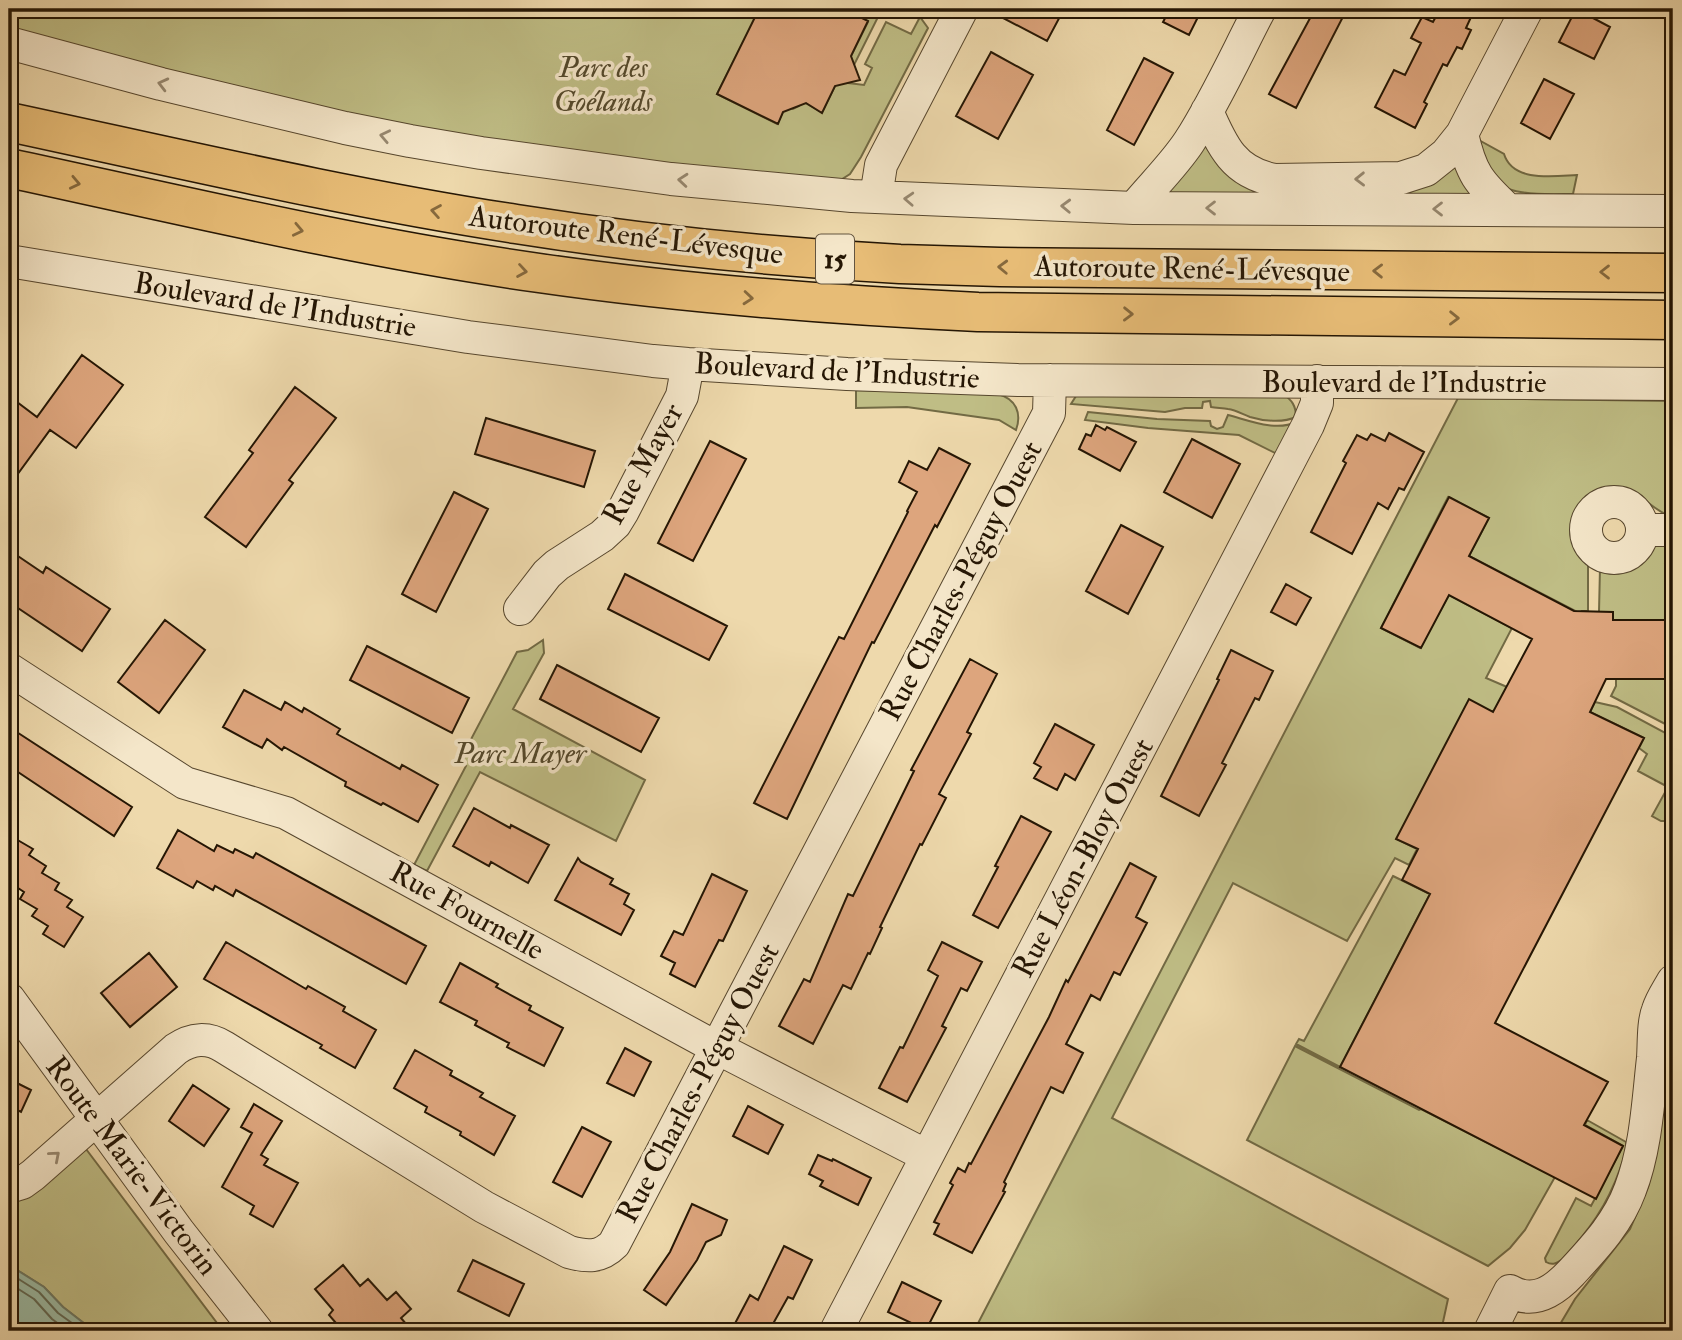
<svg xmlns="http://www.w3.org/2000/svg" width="1682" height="1340" font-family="'IM FELL Double Pica',serif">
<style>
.green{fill:#bfbd85;stroke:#726a44;stroke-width:2}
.water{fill:#9bbba5;stroke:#6c7965;stroke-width:2}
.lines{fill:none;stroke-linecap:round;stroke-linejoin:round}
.shore{stroke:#606854;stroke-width:2}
.building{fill:#dda57d;stroke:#251604;stroke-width:2}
.minor-casing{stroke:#57472e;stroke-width:34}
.highway-casing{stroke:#251604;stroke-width:41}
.minor{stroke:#f4e6c9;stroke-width:32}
.highway{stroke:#e7bc76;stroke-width:38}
.oneway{stroke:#978870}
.oneway2{stroke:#86693d}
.labels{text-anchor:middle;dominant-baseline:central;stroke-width:7;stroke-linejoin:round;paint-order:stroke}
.shield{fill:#f4e6c9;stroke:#63543f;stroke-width:2}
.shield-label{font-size:28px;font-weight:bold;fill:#251604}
.park-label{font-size:30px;font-style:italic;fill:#53482b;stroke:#f4e6c9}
.street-label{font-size:30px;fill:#251604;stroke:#f4e6c9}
</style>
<rect width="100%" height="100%" fill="#eed9ac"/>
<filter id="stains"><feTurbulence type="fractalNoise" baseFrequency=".00286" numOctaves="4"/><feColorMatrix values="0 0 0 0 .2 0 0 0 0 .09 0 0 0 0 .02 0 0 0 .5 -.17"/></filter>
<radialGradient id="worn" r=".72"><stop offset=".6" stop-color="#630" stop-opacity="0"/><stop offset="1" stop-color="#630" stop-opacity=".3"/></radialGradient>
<path class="green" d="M9 9H755L759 11 717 94 777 124 786 106 793 109 799 106 802 101 822 112 839 78 848 83 864 85 872 68 865 64 886 22 911 34 920 17 928 28 861 157 850 174 839 181 504 146 218 86 9 29Z
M844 9H862L878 17 853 67 847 64 868 22Z
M1208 132 1232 172 1455 160 1481 197 1158 198Z
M1477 139 1504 154C1513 183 1555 176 1577 175L1573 194C1550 194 1503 198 1490 175 1484 164 1481 150 1477 139Z
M856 390 998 394C1016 399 1022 413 1016 430L999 420 907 407 856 408Z
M1084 393 1283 394C1292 400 1296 406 1296 417 1283 423 1263 421 1250 417 1242 414 1236 410 1228 409 1223 408 1216 408 1211 407L1210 401 1203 402 1202 408H1185L1165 412 1071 404 1076 396Z
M1458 398 1673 401V517C1654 513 1641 490 1620 490 1579 488 1558 529 1588 560V611H1582L1583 615 1469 556 1489 518 1448 497 1381 628 1420 648 1449 595 1512 628 1486 678 1507 687 1530 701 1397 839 1417 849 1409 865 1395 858 1347 941 1233 883 1112 1118 1448 1299 1443 1322 1445 1331H974Z
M1088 412 1157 419 1210 421 1211 426 1217 429 1223 427 1228 415C1248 420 1276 432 1296 422L1279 455 1239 435 1148 428 1085 420Z
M1654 545 1666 546 1665 563H1673V620H1613V612H1599L1600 568C1614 572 1632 571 1643 559 1647 554 1649 549 1654 545Z
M543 640 544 653 513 709 645 780 616 841 480 772 427 871 414 865 466 766 459 762 517 652 528 650Z
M1616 679H1673V728L1611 696 1616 686Z
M1595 702 1617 707 1673 737V812L1670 818 1666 821H1661L1652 816 1668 787 1638 771 1647 754 1639 748 1644 738 1590 712Z
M1393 876 1430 894 1340 1067 1296 1044 1299 1039 1304 1041Z
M1295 1046 1419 1110 1421 1109 1555 1177 1525 1230 1510 1248 1488 1266 1247 1140Z
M1673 1047V1331H1556L1575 1299 1630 1229 1648 1187 1658 1142Z
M1587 1120 1626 1142C1627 1152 1623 1160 1620 1169 1607 1206 1589 1230 1563 1259 1557 1263 1553 1266 1546 1262L1545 1258 1576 1198 1591 1206 1623 1146 1585 1125Z
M86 1149 223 1331H94L63 1307 44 1287 9 1265V1198L79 1151Z"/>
<path class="water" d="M9 1265 44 1287 63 1307 94 1331H9Z"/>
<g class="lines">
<path class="shore" d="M9 1273 39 1292 58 1313 83 1331
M9 1283 34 1299 52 1319 68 1331"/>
</g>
<path class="building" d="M759 9H844L868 21 851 56 860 80 835 86 822 113 806 103 783 112 778 124 717 94Z
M986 9H1064L1047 41Z
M1170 9H1202L1189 35 1163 22Z
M1315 9H1347L1296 108 1269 94Z
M1440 9H1460L1472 15 1466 28 1471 30 1462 49 1457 47 1447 66 1443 64 1424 102 1427 104 1415 128 1375 107 1394 70 1405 75 1421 43 1411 38 1422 17 1433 22Z
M1576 9 1610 27 1594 59 1559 42Z
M991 52 1033 75 998 139 956 116Z
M1144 58 1173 73 1134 145 1107 130Z
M1544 79 1574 94 1550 139 1521 123Z
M82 355 123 385 76 448 50 430 9 486V396L37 417Z
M295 387 336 418 289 480 293 483 246 547 205 517 253 453 249 450Z
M486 418 595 451 584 487 475 454Z
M1096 425 1105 430 1107 427 1136 442 1120 471 1079 449 1086 434 1091 436Z
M1389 433 1424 452 1404 490 1399 488 1388 509 1378 503 1352 554 1311 532 1346 463 1343 461 1357 435 1367 440 1371 434 1385 441Z
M1192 439 1240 464 1212 518 1164 492Z
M710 441 746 459 693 561 658 543Z
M939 448 970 464 937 527 935 525 874 643 872 642 787 819 754 803 839 637 844 639 908 512 907 511 917 492 899 482 909 461 927 470Z
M454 492 488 509 436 612 402 594Z
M1449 497 1489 518 1469 556 1574 611 1613 612V620H1673V679H1606L1590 712 1644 738 1495 1023 1608 1082 1584 1125 1623 1146 1596 1199 1340 1067 1430 894 1402 880 1418 849 1396 839 1469 699 1493 712 1532 639 1449 595 1421 648 1381 628Z
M1121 525 1163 547 1128 614 1086 591Z
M9 550 43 573 46 567 110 609 82 651 9 602Z
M625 574 727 626 709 660 608 609Z
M1286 584 1311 598 1296 625 1271 612Z
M165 620 205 650 159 713 118 682Z
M367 646 469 698 452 733 350 680Z
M1231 650 1273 671 1259 700 1255 698 1222 763 1226 765 1199 816 1161 796 1219 680 1217 679Z
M970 659 997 674 967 732 971 734 939 794 946 798 922 845 920 844 880 927 882 928 870 954 868 953 851 989 843 985 813 1044 779 1026 804 979 810 982 848 894 853 896 914 771 911 770Z
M557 665 659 718 641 752 540 699Z
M244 690 281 710 285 702 302 712 304 708 340 729 337 734 400 769 402 765 438 785 418 822 383 803 381 805 345 786 346 782 284 747 282 750 267 739 262 748 223 727Z
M1055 724 1094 745 1075 780 1065 774 1057 790 1034 778 1041 767 1034 763Z
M9 727 132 807 114 836 9 766Z
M474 808 510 828 511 825 549 845 528 883 491 862 489 866 453 846Z
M1021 816 1051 832 998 928 973 915 998 867 995 866Z
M178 830 214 851 217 845 233 853 235 849 253 858 256 853 426 946 406 984 236 890 233 896 215 886 213 890 197 881 193 888 157 868Z
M9 835 33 849 29 855 46 866 42 873 59 883 55 890 72 900 67 907 83 917 64 947 43 934 48 926 32 916 37 909 20 899 24 892 9 882Z
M578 858 581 862 613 879 610 884 629 894 624 904 634 910 621 935 555 900Z
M1130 863 1156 877 1136 917 1147 923 1120 975 1114 972 1100 1000 1091 995 1066 1044 1083 1053 1063 1093 1051 1087 1004 1182 1006 1184 1003 1191 1005 1192 972 1253 934 1234 939 1224 934 1222 953 1185 950 1183 958 1168 965 1172 969 1163 971 1164 1049 1017 1066 980 1068 982Z
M712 874 747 891 723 941 719 940 695 987 670 974 675 963 661 956 674 931 683 935Z
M226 942 306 989 308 986 345 1007 343 1011 376 1030 355 1068 320 1048 322 1045 204 979Z
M942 942 982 962 967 991 961 988 942 1026 946 1028 907 1102 879 1088 900 1047 903 1048 938 976 928 970Z
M149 953 177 987 130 1027 101 993Z
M460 963 498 984 496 987 531 1006 529 1010 563 1028 544 1066 507 1047 509 1043 475 1025 477 1021 440 1002Z
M625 1048 651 1062 634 1096 607 1083Z
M415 1050 452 1071 450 1075 483 1093 480 1097 515 1116 494 1155 460 1135 461 1132 425 1112 427 1107 394 1088Z
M9 1079 31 1090 21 1112 9 1106Z
M193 1085 229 1109 204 1146 169 1121Z
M254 1104 282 1121 261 1155 268 1159 264 1165 298 1183 273 1227 250 1214 254 1206 222 1187 252 1133 241 1127Z
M748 1106 783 1125 768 1154 733 1136Z
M582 1127 611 1142 582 1197 553 1182Z
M818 1155 832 1161 833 1159 871 1178 858 1205 820 1186 823 1181 809 1174Z
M692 1204 727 1220 721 1235 706 1242 697 1260 666 1305 644 1290 670 1252Z
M784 1246 812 1260 793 1299 788 1297 769 1331H731L750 1295 758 1300Z
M473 1260 524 1284 509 1316 458 1291Z
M343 1265 360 1286 368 1279 387 1300 396 1292 411 1309 401 1318 412 1331H355L349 1324 342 1330 329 1315 333 1310 315 1289Z
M902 1282 941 1301 926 1330 888 1312Z"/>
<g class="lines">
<defs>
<path id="minor" d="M9 43 161 84 345 128 410 141 481 153 671 179 852 196 1134 208 1673 211
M1207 111C1222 146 1234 173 1275 180L1401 178 1426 170 1446 154 1462 134 1527 9
M1462 134C1471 173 1478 182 1507 209
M876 197 881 165 962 9
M1134 208C1152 186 1173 166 1189 142 1216 100 1237 53 1260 9
M9 261 468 337 653 361 688 364 847 374 1018 380 1673 384
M1586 530a28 28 0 1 1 56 0a28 28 0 1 1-56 0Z
M1643 530H1673
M520 609 547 574 557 565 602 536 615 524 623 511 682 396 688 364
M9 669 185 783 286 813 717 1048 927 1156
M9 999 179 1232 257 1331
M9 1187 22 1183 33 1175 176 1049C192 1038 208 1037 224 1047L484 1207 569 1252C587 1257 600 1258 614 1244L1049 413 1050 380
M836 1331 1308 425 1317 403V381
M1490 1331 1510 1291C1534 1305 1554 1291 1571 1273 1594 1248 1618 1223 1630 1190 1646 1149 1648 1102 1653 1058 1654 1044 1653 1022 1658 1010 1661 1000 1668 990 1673 981"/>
<path id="highway" d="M9 122C177 158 346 198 516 224 643 244 772 257 900 264 933 265 967 266 1000 267L1673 273
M9 168C185 206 361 248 539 273 685 294 831 305 978 312L1673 320"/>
</defs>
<use href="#minor" class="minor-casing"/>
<use href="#highway" class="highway-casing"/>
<use href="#minor" class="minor"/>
<use href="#highway" class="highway"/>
</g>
<defs><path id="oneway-chevron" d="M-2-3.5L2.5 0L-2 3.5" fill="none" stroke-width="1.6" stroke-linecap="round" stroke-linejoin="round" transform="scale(1.75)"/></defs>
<g class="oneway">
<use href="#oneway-chevron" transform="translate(163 84) rotate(-166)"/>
<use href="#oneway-chevron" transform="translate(385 136) rotate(-168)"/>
<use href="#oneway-chevron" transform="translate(1360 179) rotate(179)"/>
<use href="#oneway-chevron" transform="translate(683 180) rotate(-175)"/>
<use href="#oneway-chevron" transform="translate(909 199) rotate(-177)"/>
<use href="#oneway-chevron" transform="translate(1066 206) rotate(-178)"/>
<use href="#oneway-chevron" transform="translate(1211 208) rotate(-180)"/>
<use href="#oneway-chevron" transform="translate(1438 209) rotate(-180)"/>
<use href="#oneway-chevron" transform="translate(55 1156) rotate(-41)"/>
</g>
<g class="oneway2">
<use href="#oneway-chevron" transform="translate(75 183) rotate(12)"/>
<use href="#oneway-chevron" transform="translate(436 211) rotate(-170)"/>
<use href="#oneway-chevron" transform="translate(298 230) rotate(12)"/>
<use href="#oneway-chevron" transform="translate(1003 267) rotate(-178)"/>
<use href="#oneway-chevron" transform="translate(522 271) rotate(9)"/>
<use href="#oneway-chevron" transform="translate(1378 271) rotate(-179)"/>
<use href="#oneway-chevron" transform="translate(1605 272) rotate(-180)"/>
<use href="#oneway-chevron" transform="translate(748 298) rotate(5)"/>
<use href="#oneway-chevron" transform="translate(1128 314) rotate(1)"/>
<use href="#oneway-chevron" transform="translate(1454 318) rotate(1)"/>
</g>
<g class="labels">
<rect class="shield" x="816" y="234.5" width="38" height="49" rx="5"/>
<g class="shield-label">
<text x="835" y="259">15</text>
</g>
<g class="park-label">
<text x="603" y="67">Parc des<tspan x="603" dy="34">Goélands</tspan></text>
<text x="520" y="753">Parc Mayer</text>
</g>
<g class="street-label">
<text transform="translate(626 235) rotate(7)">Autoroute René-Lévesque</text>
<text transform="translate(1192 269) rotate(1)">Autoroute René-Lévesque</text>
<text transform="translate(275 305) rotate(9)">Boulevard de l'Industrie</text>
<text transform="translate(837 371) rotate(3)">Boulevard de l'Industrie</text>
<text x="1404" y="382">Boulevard de l'Industrie</text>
<text transform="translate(643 464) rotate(-61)">Rue Mayer</text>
<text transform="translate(961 581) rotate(-62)">Rue Charles-Péguy Ouest</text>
<text transform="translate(1083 858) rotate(-62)">Rue Léon-Bloy Ouest</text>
<text transform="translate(467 911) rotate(29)">Rue Fournelle</text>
<text transform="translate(698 1083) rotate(-62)">Rue Charles-Péguy Ouest</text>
<text transform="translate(132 1166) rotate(53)">Route Marie-Victorin</text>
</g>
</g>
<rect width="1682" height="1340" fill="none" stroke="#eed9ac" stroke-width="35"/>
<rect x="10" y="10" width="1661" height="1319" fill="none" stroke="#251604" stroke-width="3.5"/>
<rect x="18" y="18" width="1647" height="1305" fill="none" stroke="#251604" stroke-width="2"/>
<rect width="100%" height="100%" filter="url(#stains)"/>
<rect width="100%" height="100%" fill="url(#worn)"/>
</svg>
